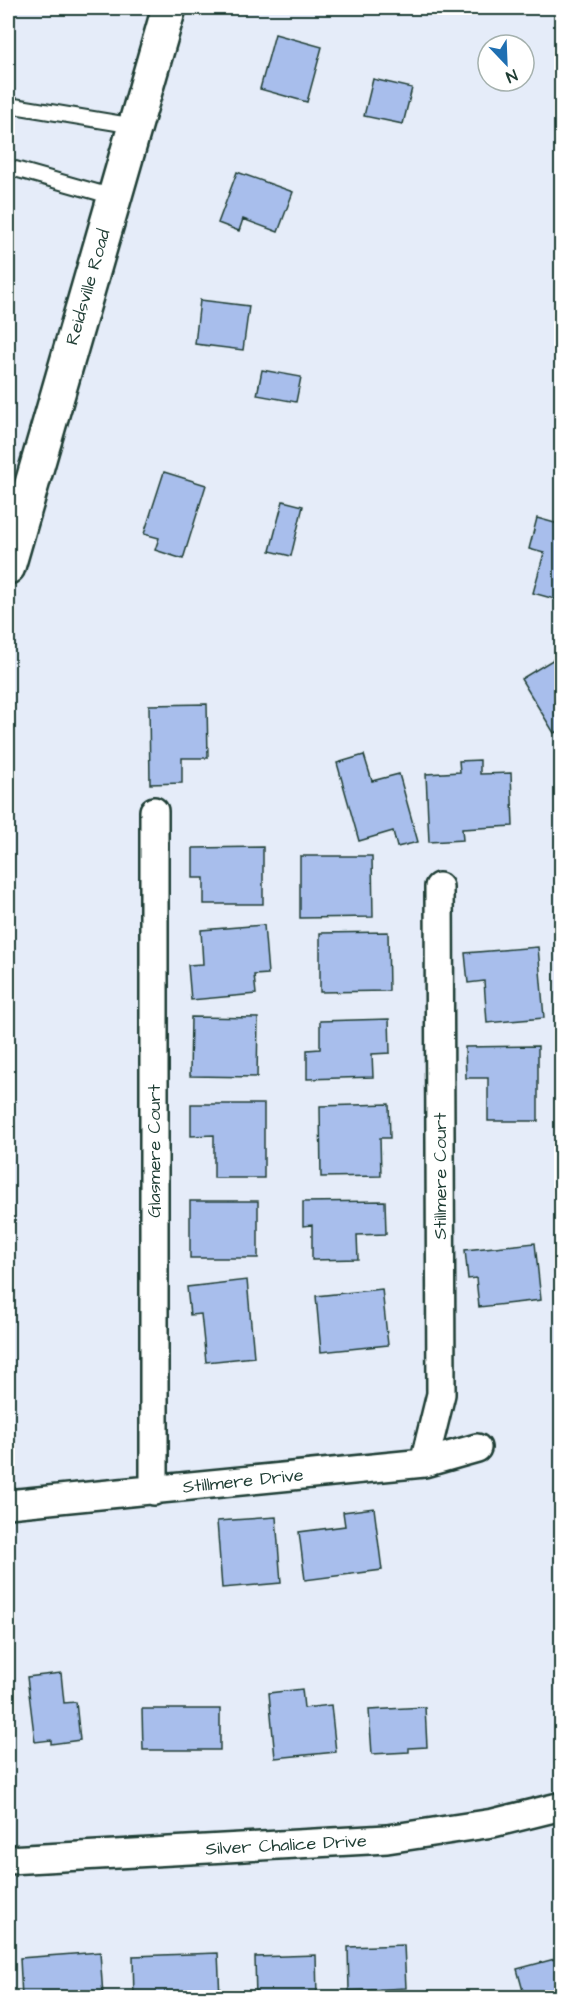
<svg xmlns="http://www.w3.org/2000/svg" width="569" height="2005" font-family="'Architects Daughter',sans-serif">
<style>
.building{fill:#a8beec;stroke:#1f3d34;stroke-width:1.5}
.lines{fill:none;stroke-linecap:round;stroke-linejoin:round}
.service-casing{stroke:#1f3d34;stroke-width:18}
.minor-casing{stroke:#1f3d34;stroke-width:32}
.trunk-casing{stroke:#1f3d34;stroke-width:38}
.service{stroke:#fff;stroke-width:14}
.minor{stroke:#fff;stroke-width:27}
.trunk{stroke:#fff;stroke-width:33}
.labels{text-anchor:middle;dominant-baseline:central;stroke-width:6;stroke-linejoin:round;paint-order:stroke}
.street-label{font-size:18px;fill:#1f3d34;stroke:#fff}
</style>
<rect width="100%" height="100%" fill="#e5ecf9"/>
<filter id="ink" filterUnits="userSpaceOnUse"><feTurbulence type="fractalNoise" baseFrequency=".0167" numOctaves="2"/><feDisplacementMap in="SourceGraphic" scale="12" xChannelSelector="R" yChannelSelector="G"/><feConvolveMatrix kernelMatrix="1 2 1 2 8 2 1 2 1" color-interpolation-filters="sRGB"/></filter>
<g filter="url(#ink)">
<path class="building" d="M275 34 322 47 307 102 260 89Z
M373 79 412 88 403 124 364 116Z
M237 172 293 192 278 232 243 219 239 231 218 223Z
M200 300 249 306 243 350 195 344Z
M262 370 301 377 296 402 257 395Z
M164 472 206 485 183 559 155 550 159 538 144 534Z
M283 501 303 506 291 556 270 551Z
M537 518 562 525V601L533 593 544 553 529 549Z
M554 659 562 671V729L554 733 521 679Z
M207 704 208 758H182V783L150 784 149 705Z
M364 755 372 781 399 774 418 842 397 847 393 831 359 841 337 763Z
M480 760V774L511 773 513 826 462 829 463 840 429 842 426 774 460 772 459 761Z
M263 847V904H204V878H193V848Z
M300 856H372L373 917 300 918Z
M264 925 268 974 254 975 256 994 191 1000 188 965 203 964 201 930Z
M388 932 389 991 320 992V933Z
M538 947 544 1018 487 1023 484 981 468 983 465 953Z
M191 1017 258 1018 257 1077 190 1076Z
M389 1019 390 1053 372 1054 373 1077 307 1079V1050L320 1049V1021Z
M538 1046V1121H488V1078H466L465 1047Z
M191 1104H264V1178H214V1135L191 1136Z
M389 1104 390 1138H380L381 1176 321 1177 320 1106Z
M190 1201H258V1258H190Z
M385 1201 386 1234 357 1235 358 1259 312 1260V1225L303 1226V1202Z
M535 1243 541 1300 479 1307 476 1278 468 1279 465 1250Z
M247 1280 254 1357 206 1362 201 1314 190 1315 187 1287Z
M382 1289 388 1345 321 1352 316 1296Z
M374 1508 382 1570 305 1580 299 1532 345 1526 343 1512Z
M276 1517 281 1583 222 1588 217 1521Z
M61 1673 64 1703 76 1702 80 1740 51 1744V1740L35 1742 27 1677Z
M302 1689 304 1708 331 1705 336 1752 275 1758 269 1693Z
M425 1707 427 1747 409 1748V1752L372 1754 369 1710Z
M142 1709H220V1750H143Z
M404 1945 406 1988 349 1991 348 1947Z
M100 1952 103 1996 22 1998 20 1958Z
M218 1953 220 1998H134L133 1956Z
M316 1955 317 1998H256L255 1957Z
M562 1957V1998H525L517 1969Z"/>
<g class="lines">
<defs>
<path id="service" d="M8 105 135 126
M8 167 114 197"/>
<path id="minor" d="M154 811V1491
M424 1463 441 1394 439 887
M8 1504 424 1463 477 1448
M8 1860 387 1839 493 1823 562 1806"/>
<path id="trunk" d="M8 567 169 8"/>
</defs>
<use href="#service" class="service-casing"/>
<use href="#minor" class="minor-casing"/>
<use href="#trunk" class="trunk-casing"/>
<use href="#service" class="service"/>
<use href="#minor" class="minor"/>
<use href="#trunk" class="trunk"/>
</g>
</g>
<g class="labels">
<g class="street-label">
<text transform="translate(88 287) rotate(-74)">Reidsville Road</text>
<text transform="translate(154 1151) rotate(-90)">Glasmere Court</text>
<text transform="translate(440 1176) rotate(-90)">Stillmere Court</text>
<text transform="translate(243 1481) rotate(-6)">Stillmere Drive</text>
<text transform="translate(286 1845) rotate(-3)">Silver Chalice Drive</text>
</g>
</g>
<rect width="569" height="2005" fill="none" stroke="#fff" stroke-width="30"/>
<rect x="15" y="15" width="539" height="1975" fill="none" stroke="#1f3d34" stroke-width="2" filter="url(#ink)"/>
<g transform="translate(506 63) rotate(157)"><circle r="28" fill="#ffffff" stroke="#a5b1ae" stroke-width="1.5"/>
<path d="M0-4.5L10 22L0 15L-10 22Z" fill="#1f6fb2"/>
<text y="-9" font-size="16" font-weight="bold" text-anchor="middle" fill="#1f3d34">N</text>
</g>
</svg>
